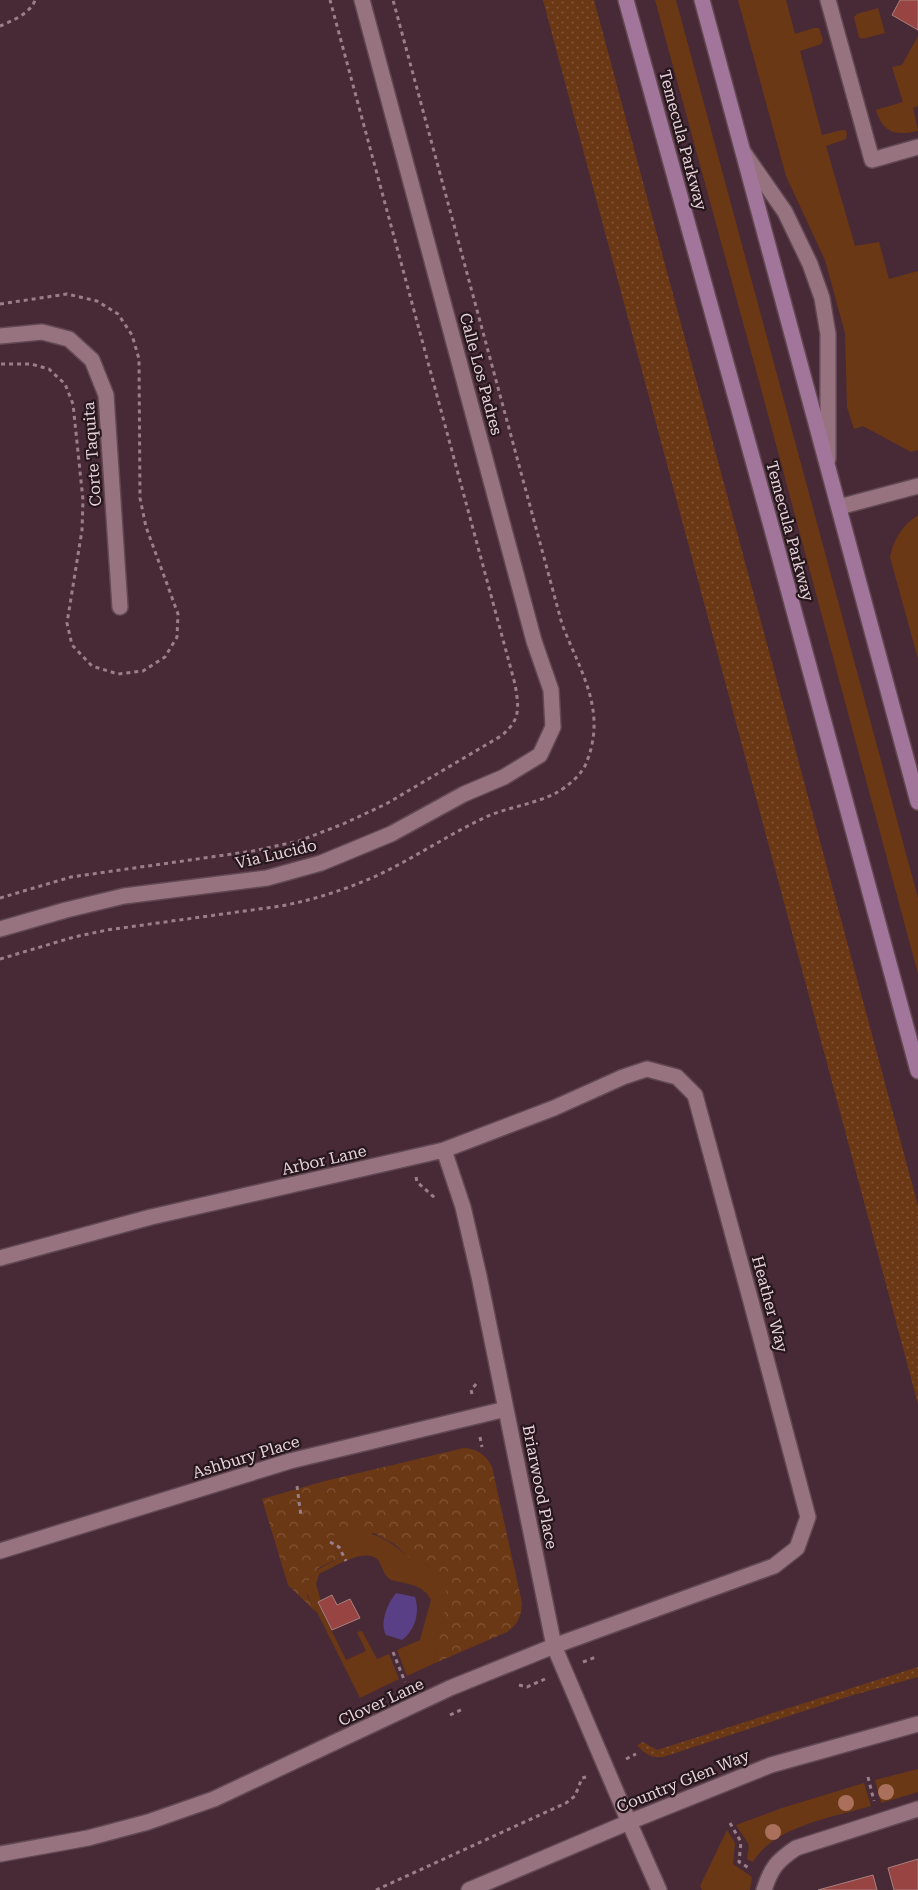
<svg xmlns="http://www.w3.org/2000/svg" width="918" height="1890" font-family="'Roboto Serif',serif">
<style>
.grass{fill:url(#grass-dots)}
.park{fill:url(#park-crowns)}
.garden{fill:#6b3815}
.water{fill:#594086}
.building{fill:#974442;stroke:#a8817e}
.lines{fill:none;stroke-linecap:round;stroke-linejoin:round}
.lane-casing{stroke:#614852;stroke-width:18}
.street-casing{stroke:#614852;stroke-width:18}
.secondary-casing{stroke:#614852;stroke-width:18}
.primary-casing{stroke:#614852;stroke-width:18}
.path{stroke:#997f89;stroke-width:3;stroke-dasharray:4 4;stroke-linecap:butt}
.lane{stroke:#977380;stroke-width:15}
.street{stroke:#977380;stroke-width:15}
.secondary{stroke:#977380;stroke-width:15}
.primary{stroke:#a2759a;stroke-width:15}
.tree{fill:#aa705b}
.labels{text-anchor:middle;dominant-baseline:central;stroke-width:4.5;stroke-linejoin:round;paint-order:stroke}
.street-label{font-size:16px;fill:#e7d2d9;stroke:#26171d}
</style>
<defs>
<pattern id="grass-dots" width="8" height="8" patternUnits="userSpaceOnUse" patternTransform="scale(1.25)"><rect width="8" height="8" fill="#6b3815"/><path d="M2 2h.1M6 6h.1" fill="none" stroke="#805436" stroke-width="1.8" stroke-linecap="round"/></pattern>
<pattern id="park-crowns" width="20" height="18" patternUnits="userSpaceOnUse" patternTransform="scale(1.25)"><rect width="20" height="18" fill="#6b3815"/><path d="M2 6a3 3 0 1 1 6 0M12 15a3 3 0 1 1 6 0" fill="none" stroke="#805436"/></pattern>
</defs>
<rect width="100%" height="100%" fill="#482a36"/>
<path class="grass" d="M543 0H594L918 1206V1404Z
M918 1667V1677L850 1696 663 1757C651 1758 645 1754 637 1745L643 1742 657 1750Z"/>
<path class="park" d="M464 1448C478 1449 486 1455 492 1467L522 1603C521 1617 518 1624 507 1632L433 1664 442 1624 446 1592 427 1565 414 1561 407 1556 396 1545 374 1533 329 1546 335 1549 341 1557 318 1568 307 1596 315 1611 288 1585 262 1499 325 1481Z"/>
<path class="garden" d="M655 0H676L918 898V974L759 381Z
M738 0H786L795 34 814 28H819L823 40 821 44 800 51 822 135 842 130H845L847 133 846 139 826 146 855 246 879 242 889 279 918 271V450L911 452 863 426 854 429 847 407 845 333 825 260 786 176Z
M878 8 885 33 862 39 859 37 854 17 857 14Z
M918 36V106L913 108 918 131C896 136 883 133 876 110L903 102 892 67 902 65Z
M918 515V659L890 557C894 538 902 526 918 515Z
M341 1531C369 1530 385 1536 406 1555 414 1563 425 1562 433 1569 439 1575 445 1584 446 1592 447 1612 438 1644 433 1664L407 1676 397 1650 420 1640 431 1600C423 1584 407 1584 391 1580 383 1575 383 1567 378 1560 366 1546 332 1568 319 1574L316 1584 321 1601 318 1603 346 1660 366 1651 357 1632 362 1631 377 1659 389 1654 399 1679 360 1698 317 1612 315 1611C307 1596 305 1590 311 1573L341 1557 335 1549 329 1546 331 1537Z
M918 1769V1792L881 1803 875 1780Z
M864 1783 871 1806C834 1817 774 1826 753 1862L747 1859 749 1845 736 1825 782 1808Z
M727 1830 735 1843 733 1864 752 1877 750 1890H702L700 1886Z"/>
<path class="water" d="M396 1593 415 1597C420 1613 415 1630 402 1640L386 1635C379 1623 388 1603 396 1593Z"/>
<path class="building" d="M900 0H918V30L892 15Z
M332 1595 337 1605 350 1599 360 1618 332 1630 318 1602Z
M918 1859V1890H894L888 1868Z
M873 1875 877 1890H818Z"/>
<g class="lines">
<defs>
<path id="lane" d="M828 0 872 160 918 147
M744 153 785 212 810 264 822 298 828 334V459
M629 1822 659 1890
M764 1890C771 1868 777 1861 796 1848L918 1809"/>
<path id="street" d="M0 336 42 332 69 339 92 360 106 395 120 607
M0 929 66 910 124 896 267 878 321 863 391 834 464 794 504 777 540 755 553 727 551 690 534 641 362 0
M444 1150 463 1207 479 1276 554 1646 629 1822
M0 1258 151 1217 444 1150 554 1108 623 1077 647 1069 677 1077 695 1095 753 1309 808 1517 797 1548 774 1566 554 1646 450 1688 214 1799 148 1822 88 1838 0 1854
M0 1551 290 1461 506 1409"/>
<path id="secondary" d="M839 507 918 486
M469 1890 629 1822 771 1765 918 1724"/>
<path id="primary" d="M626 0 773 533 918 1071
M702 0 918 802"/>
</defs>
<use href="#lane" class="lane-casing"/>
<use href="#street" class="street-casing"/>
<use href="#secondary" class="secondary-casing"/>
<use href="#primary" class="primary-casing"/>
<path class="path" d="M0 26C12 21 31 13 35 0
M0 304 67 294 97 301 118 314 132 335 139 359 140 498 146 527 178 614 177 637 165 657 143 671 118 674 92 666 72 645 67 623 82 530 83 500 73 404 65 384 49 369 31 364H0
M0 898 71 877 253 851 299 841 343 824 386 804 501 736C521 720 519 708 515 684L330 0
M0 959 74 937 107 930 281 906C313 900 344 890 374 877 413 859 449 834 488 816 509 807 535 804 556 793 567 787 583 774 587 761 607 710 580 671 562 624L393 0
M416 1177 417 1182 435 1198
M472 1394 471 1390 477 1383
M480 1437 482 1447
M297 1486 301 1516
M330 1542 339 1547 346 1561
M393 1652 405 1682
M583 1662 596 1657
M519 1685 527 1687 545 1679
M450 1715 463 1709
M626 1759 636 1754
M868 1777 874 1801
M730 1823 741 1842 739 1862 749 1868
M376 1890 566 1803 575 1796 582 1778 586 1777"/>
<use href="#lane" class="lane"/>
<use href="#street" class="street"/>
<use href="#secondary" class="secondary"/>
<use href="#primary" class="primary"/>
</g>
<g class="tree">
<circle cx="886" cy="1792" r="8"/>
<circle cx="846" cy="1803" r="8"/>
<circle cx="773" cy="1832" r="8"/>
</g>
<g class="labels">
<g class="street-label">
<text transform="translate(683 140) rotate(75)">Temecula Parkway</text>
<text transform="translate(481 374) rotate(75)">Calle Los Padres</text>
<text transform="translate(92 454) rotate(-94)">Corte Taquita</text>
<text transform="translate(790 531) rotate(75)">Temecula Parkway</text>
<text transform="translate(276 854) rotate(-13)">Via Lucido</text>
<text transform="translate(324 1160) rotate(-13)">Arbor Lane</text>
<text transform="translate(770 1304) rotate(75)">Heather Way</text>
<text transform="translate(246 1457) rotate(-17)">Ashbury Place</text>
<text transform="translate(540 1487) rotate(79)">Briarwood Place</text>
<text transform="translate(381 1702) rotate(-25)">Clover Lane</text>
<text transform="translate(683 1781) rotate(-22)">Country Glen Way</text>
</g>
</g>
</svg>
